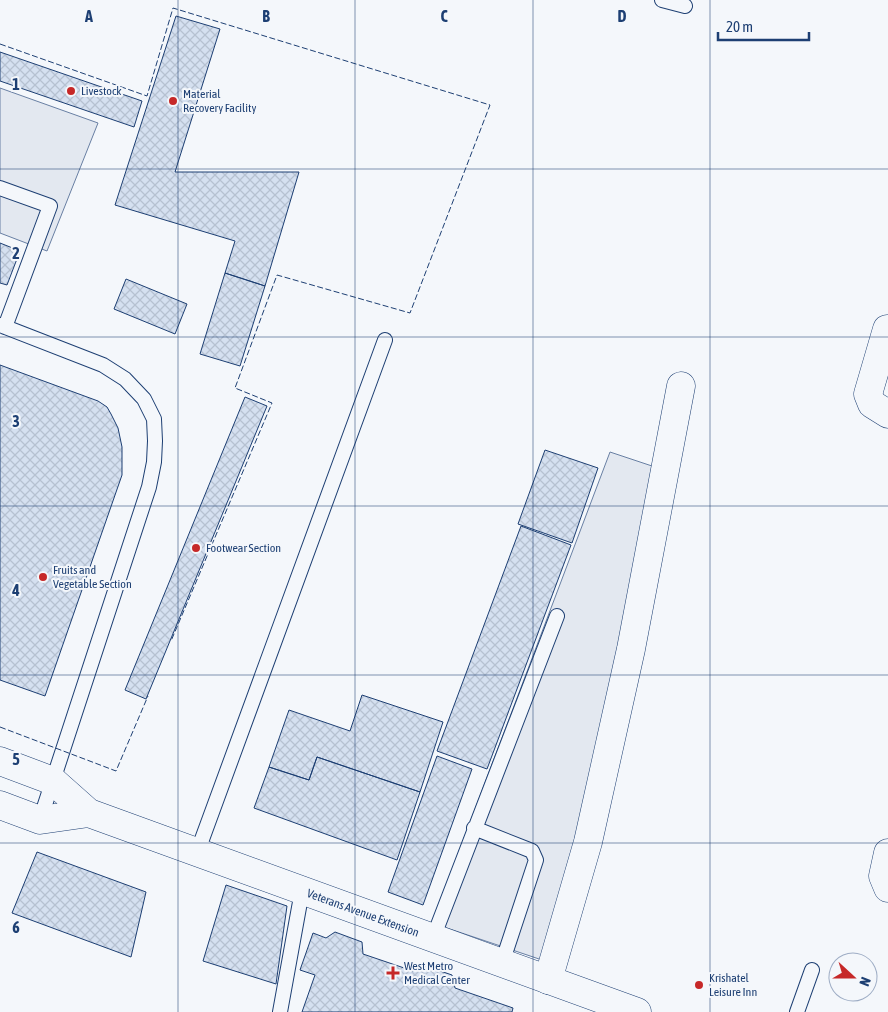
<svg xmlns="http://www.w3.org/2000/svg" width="888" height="1012" font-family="'Asap Condensed',sans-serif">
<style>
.parking{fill:#e3e8f0;stroke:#687fa3}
.building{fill:url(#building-cross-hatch);stroke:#1d3f73}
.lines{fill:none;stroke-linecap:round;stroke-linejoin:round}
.service-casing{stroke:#1d3f73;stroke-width:16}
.minor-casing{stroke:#1d3f73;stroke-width:29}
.secondary-casing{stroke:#1d3f73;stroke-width:29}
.service{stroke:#f4f7fb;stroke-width:14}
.minor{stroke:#f4f7fb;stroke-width:28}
.secondary{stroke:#f4f7fb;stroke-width:28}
.fence{stroke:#1d3f73;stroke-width:1;stroke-dasharray:6 2.5;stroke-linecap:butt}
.grid{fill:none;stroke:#1d3f73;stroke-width:1;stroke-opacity:0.55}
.poi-dot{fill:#c62828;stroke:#f4f7fb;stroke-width:2}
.labels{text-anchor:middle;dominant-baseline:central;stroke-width:4;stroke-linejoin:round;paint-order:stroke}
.poi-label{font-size:12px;fill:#1d3f73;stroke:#f4f7fb;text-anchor:start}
.street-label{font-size:12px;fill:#1d3f73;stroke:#f4f7fb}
.grid-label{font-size:16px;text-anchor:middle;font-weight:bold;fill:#1d3f73;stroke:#f4f7fb;stroke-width:4;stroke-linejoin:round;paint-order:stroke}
</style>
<defs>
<pattern id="building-cross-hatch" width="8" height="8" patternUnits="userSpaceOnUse" patternTransform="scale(1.25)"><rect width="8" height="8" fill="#d5e0f0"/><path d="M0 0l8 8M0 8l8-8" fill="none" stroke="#b6c1d1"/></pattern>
</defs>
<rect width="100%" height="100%" fill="#f4f7fb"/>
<path class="parking" d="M0 88 98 123 47 251 0 233Z
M610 452 652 466 621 649 548 962 432 923Z"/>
<path class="building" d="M176 16 220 29 175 172H299L265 286 225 273 235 241 115 205Z
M0 52 142 101 134 127 0 81Z
M0 243 20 251 7 285 0 283Z
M225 273 265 286 240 366 200 354Z
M126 279 187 304 175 334 114 309Z
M0 365 98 401 107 407 111 414 118 428 122 447V475L45 696 0 680Z
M245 397 267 406 146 699 125 690Z
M545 450 598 468 572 543 518 524Z
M521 526 571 545 487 769 437 751Z
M362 695 443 722 420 792 317 757 309 780 269 767 289 710 350 731Z
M437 756 472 769 423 905 388 892Z
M317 757 420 792 397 860 254 808 269 767 309 780Z
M37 852 146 892 131 957 12 913Z
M226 885 287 906 276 984 203 961Z
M335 932 362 942 363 954 413 971 423 965 452 975 455 988 513 1008 512 1012H302L315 975 300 970 313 933 326 938Z"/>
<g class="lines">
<defs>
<path id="service" d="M662 0 685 6
M0 188 50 206 5 327
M0 325 103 365 125 379 144 399 154 419 155 441 154 462 149 487 40 820
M474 828 532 851 536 860 502 963
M197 853 385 340
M433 938 557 616
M280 1012 302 891
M797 1012 812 970"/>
<path id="minor" d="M887 329 868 394 872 404 888 414
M888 853 883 876 888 888
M548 980 588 842 631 649 681 386"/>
<path id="secondary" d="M0 761 53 781 89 813 637 1012
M0 805 40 820 89 813"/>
</defs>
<use href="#service" class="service-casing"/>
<use href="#minor" class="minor-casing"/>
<use href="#secondary" class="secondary-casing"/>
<use href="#service" class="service"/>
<use href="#minor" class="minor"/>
<use href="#secondary" class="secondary"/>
<path class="fence" d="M0 44 147 96 173 8 490 105 410 313 277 275 235 388 272 403 171 641
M0 727 116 771 148 696"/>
</g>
<path class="grid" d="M178 0V1012M355 0V1012M533 0V1012M710 0V1012M0 169H888M0 337H888M0 506H888M0 675H888M0 843H888"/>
<g class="poi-dot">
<circle cx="71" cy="91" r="5"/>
<circle cx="173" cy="101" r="5"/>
<circle cx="196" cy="548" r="5"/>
<circle cx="43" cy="577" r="5"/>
<path d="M390.5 965.5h5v5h5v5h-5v5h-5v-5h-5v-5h5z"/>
<circle cx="699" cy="985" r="5"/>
</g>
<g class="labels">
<g class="poi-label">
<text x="81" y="91">Livestock</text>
<text x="183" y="94">Material<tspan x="183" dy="14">Recovery Facility</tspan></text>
<text x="206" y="548">Footwear Section</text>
<text x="53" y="570">Fruits and<tspan x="53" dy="14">Vegetable Section</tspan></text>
<text x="404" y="966">West Metro<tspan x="404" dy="14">Medical Center</tspan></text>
<text x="709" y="978">Krishatel<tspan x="709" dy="14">Leisure Inn</tspan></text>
</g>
<g class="street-label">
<text transform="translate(363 913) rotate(20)">Veterans Avenue Extension</text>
</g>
</g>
<g class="grid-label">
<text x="89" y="22">A</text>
<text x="266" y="22">B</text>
<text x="444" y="22">C</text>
<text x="622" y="22">D</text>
<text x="16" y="90">1</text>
<text x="16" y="259">2</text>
<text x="16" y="427">3</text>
<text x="16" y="596">4</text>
<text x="16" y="765">5</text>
<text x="16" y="933">6</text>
</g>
<g transform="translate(853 977) rotate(111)"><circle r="24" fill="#f4f7fb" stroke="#9eadc5"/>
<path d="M0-4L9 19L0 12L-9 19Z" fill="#c62828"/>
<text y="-8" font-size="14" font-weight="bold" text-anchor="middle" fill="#1d3f73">N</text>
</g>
<path d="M718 32v8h91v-8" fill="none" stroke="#1d3f73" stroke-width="2.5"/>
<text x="726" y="32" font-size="15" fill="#1d3f73" stroke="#f4f7fb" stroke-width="4" paint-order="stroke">20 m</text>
</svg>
